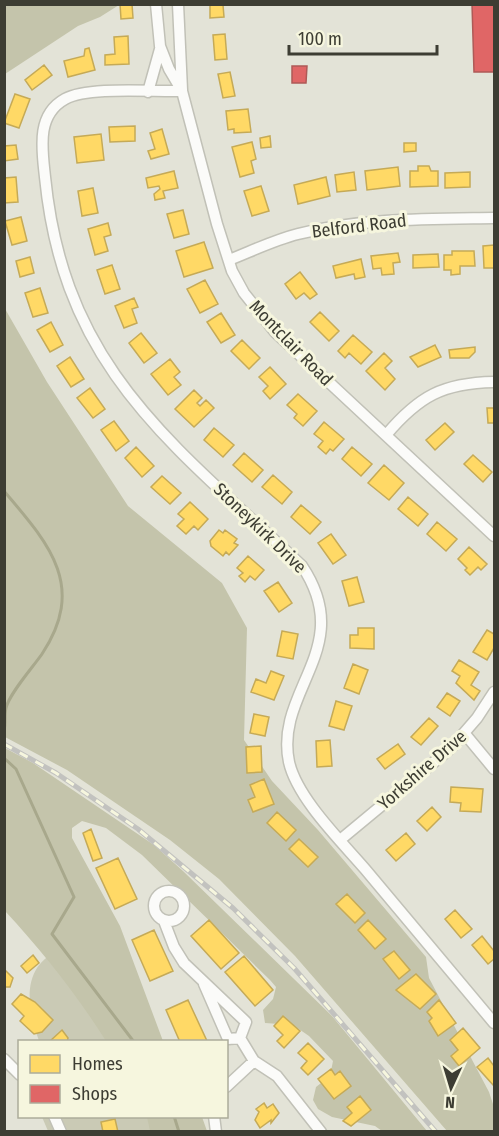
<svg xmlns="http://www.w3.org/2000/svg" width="499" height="1136" font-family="'Fira Sans Condensed',sans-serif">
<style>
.green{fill:#cacab5}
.forest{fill:#c4c4ab}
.homes{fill:#ffd966;stroke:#c5aa57;stroke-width:1.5}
.shops{fill:#e06666;stroke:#af5a57;stroke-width:1.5}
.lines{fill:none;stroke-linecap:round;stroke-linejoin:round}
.stream{stroke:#a8a88c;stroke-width:3}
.street-casing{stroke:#c1c1b7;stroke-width:13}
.street{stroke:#fbfbf9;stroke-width:10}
.rail-casing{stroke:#c2c2bf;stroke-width:5}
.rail{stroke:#f6f6de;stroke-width:3;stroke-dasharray:9;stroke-linecap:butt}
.labels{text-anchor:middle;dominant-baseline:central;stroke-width:6;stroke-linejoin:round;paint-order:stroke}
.street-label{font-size:18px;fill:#3d3d33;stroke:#f6f6de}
</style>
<rect width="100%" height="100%" fill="#e3e3d7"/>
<path class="green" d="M61 946 134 1041H39C32 1020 23 990 37 968 42 960 54 952 61 946Z
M42 1117H201L203 1131H48Z"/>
<path class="forest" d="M5 4H119V5L100 17 78 26 5 74Z
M4 307 47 382 128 506 222 583 247 628 244 740 272 781 318 830 426 957 429 978 489 1092 494 1107V1131H447L295 956 219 879 170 840 67 770 5 737Z
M5 748 33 763 154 845 183 871 332 1016 427 1131H382L375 1126 332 1117 318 1109 313 1100 316 1087 330 1076 333 1061 309 1036 293 1025 265 1023 263 1010 273 999 276 987 270 980 142 855 106 828 82 821 72 828V838L120 926 163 1041H106C77 995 42 951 5 911Z
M147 1117H202L207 1131H150Z"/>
<path class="homes" d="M120 4H132L133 18 121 19Z
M210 4H230L223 5 224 17 210 18Z
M225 34 227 59 215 60 213 35Z
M128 36 129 64 105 65V55L115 54 114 37Z
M89 48 95 70 68 77 64 61 84 56 85 49Z
M44 65 52 75 32 90 25 80Z
M230 72 235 96 223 98 218 74Z
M15 94 30 99 19 128 4 123Z
M248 109 251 132 234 133V129L228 130 226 111Z
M135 126V141L110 142 109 127Z
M162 129 169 154 151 159 148 151 155 149 150 133Z
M101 134 104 160 77 163 74 137Z
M270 136 271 147 261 148 260 138Z
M252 142 256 159 251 161 254 173 240 177 232 147Z
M404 143H416V151L404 152Z
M16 145 18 159 4 161V146Z
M418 166H429L431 171H438V186L410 187V171H418Z
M398 167 400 186 367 190 365 171Z
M174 171 178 188 163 191 165 198 155 200 154 194 160 189 159 186 148 188 146 178Z
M354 172 356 190 337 192 335 175Z
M470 172V187L445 188V173Z
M16 177 18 202 4 203V178Z
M326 177 330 196 298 204 294 185Z
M261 186 269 211 252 216 244 191Z
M93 188 98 213 82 216 78 191Z
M183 210 189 234 174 238 167 214Z
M21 217 27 241 12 245 5 221Z
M108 223 111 235 104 237 108 251 95 255 88 229Z
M204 242 213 268 184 277 176 251Z
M494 245V268H484L483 246Z
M452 251H474L475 266H460V274L451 275V270H444V255H452Z
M398 253 400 262 393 263 394 274 382 275 381 268 373 269 371 256Z
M438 254 439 267 413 268V255Z
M30 257 34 273 20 277 16 261Z
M361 259 365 277 355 279 354 274 336 278 333 266Z
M112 265 120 289 105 294 97 270Z
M300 272 317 294 310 299 304 293 296 299 285 284Z
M205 280 218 304 200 313 187 289Z
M40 288 48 313 33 317 25 293Z
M134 298 138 307 132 309 137 323 124 328 115 306Z
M320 312 339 331 329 341 310 322Z
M221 313 235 335 221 343 207 322Z
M51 322 63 345 50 352 37 330Z
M141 333 157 353 144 363 129 343Z
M353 335 372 352 361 364 349 353 345 358 338 351Z
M242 340 260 358 249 369 231 351Z
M435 345 441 357 418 367 410 357Z
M475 347V352L469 358H450L449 350Z
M384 353 392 361 385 368 395 379 385 390 366 371Z
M70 357 84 379 71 387 57 366Z
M170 359 180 372 174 377 181 385 168 395 151 374Z
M270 367 286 384 270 399 263 391 268 386 259 377Z
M90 388 105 409 93 418 77 398Z
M194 390 202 398 197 403 200 406 206 400 214 408 194 427 175 409Z
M298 394 317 411 303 426 294 418 297 414 287 405Z
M487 408H494V423H488Z
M114 421 129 441 116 451 101 430Z
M324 422 344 439 333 451 330 449 326 454 318 447 323 441 314 434Z
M445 423 454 432 435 450 426 440Z
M214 428 234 445 223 457 204 440Z
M136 447 154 466 142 477 125 458Z
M352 447 372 464 361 476 342 459Z
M244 453 263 470 252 482 233 465Z
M473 455 492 472 483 482 464 464Z
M384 465 404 483 389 500 368 483Z
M273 475 292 492 282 504 262 487Z
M162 476 181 493 170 504 151 487Z
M408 497 428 514 418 526 398 509Z
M190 502 208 519 198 530 194 526 186 534 177 526 184 519 178 514Z
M301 505 321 522 310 534 291 517Z
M437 522 457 539 446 551 427 534Z
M219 530 223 533 225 530 237 539 234 543 238 545 229 555 226 552 223 556 211 546 210 541Z
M331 534 346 555 333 564 318 543Z
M469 547 487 564 481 570 478 567 470 575 465 570 467 568 458 559Z
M248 556 264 570 255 580 250 576 245 582 239 576 243 573 237 568Z
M357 577 364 602 349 606 342 581Z
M278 582 292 603 279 612 264 591Z
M358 628H374V649L350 648V635H358Z
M487 630 494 634V648L487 660 473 652Z
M282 631 298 634 293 659 277 656Z
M459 660 479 672 471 685 480 691 474 700 456 683 460 676 452 671Z
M353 664 368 670 359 694 344 688Z
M271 671 284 676 274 700 251 692 256 679 266 683Z
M447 693 460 701 450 716 437 707Z
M336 701 352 706 344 730 329 726Z
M254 714 269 717 265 736 250 733Z
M429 718 438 726 421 745 411 737Z
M330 740 332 766 317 767 316 741Z
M398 744 405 754 385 769 377 759Z
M261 746 262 772 247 773 246 747Z
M264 779 274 804 253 812 248 800 255 797 250 785Z
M451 787 483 789 481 812 460 811 461 803 450 802Z
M432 807 441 817 427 831 417 821Z
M277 812 296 830 286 841 267 823Z
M91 829 102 858 93 861 83 833Z
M406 833 415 844 396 861 386 850Z
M299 839 318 857 308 867 289 849Z
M118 858 137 899 115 909 96 868Z
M347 894 365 913 355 923 336 904Z
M455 910 472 929 461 938 445 919Z
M209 920 239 953 221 969 191 936Z
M368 920 386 939 375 949 358 930Z
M154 930 173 971 150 981 132 940Z
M482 936 494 951V959L488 964 472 945Z
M394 951 410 970 399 979 383 959Z
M33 955 39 963 27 973 21 966Z
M244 956 273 990 255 1006 225 972Z
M4 969 13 978 10 987H4Z
M416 974 436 994 420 1009 396 990Z
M21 994 35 1002 53 1020 42 1032 34 1034 20 1021 24 1016 12 1004Z
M188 1000 207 1041 205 1042H180L166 1010Z
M439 1000 456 1023 438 1036 429 1021 432 1018 427 1012Z
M283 1016 300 1031 284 1048 277 1041 283 1035 274 1026Z
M463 1028 480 1048 459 1066 451 1056 458 1050 450 1040Z
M62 1030 68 1038 67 1042H49Z
M308 1043 324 1059 308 1075 301 1068 307 1061 298 1053Z
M488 1058 494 1066V1086L477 1067Z
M331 1069 335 1075 340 1071 351 1086 334 1099 318 1079Z
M360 1096 371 1110 351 1126 343 1121 352 1113 347 1107Z
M264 1103 267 1108 273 1104 279 1113 271 1123V1120L260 1128 255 1120 259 1112 256 1109Z
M115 1119 118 1132H103L101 1122Z"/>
<path class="shops" d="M472 4H494V72H474Z
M306 33 318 34 317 43H306Z
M292 66H307L306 83H292Z"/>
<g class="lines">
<path class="stream" d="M4 491C49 544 87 586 42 654 33 667 9 694 6 708 4 715 6 723 4 731
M4 758 16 769 74 897 52 934 134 1042
M174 1116 179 1132"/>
<defs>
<path id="street" d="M156 4 160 46 169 69 182 91 217 224 232 271 244 293 275 332 494 536
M178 4 182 90
M182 91C153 92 89 86 65 99 36 115 42 149 45 177 64 369 172 443 302 566 357 648 274 690 289 762 297 798 341 841 365 869 408 920 451 972 494 1023
M148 92 160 49
M229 260C252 251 274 240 298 234 362 218 428 219 494 218
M386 435C419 396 443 383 494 382
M465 734 494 769
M340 840 451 748 477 718 494 692
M154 906a15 15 0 1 1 30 0a15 15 0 1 1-30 0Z
M164 921 174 947 184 963 246 1022 240 1038 254 1061 277 1076 321 1132
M204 984 228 1039 240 1038
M4 1059 20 1075
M226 1087 254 1061
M54 1116 61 1132
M214 1116 216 1132"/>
</defs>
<use href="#street" class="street-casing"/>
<use href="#street" class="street"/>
<defs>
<path id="rail" d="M4 744 56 773 138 829 233 908 294 968 436 1132"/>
</defs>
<use href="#rail" class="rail-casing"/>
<use href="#rail" class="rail"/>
</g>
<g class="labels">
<g class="street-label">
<text transform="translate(359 226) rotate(-7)">Belford Road</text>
<text transform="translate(291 343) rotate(46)">Montclair Road</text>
<text transform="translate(260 528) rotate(44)">Stoneykirk Drive</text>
<text transform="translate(422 770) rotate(-41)">Yorkshire Drive</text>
</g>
</g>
<rect width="499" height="1136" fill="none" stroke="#3d3d33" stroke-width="12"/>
<rect x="18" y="1040" width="210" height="78" fill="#f6f6de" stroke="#acac9a" stroke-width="1.5"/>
<rect x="30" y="1055" width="30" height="18" fill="#ffd966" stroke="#acac9a" stroke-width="1.5"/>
<text x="72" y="1070" font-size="18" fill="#3d3d33">Homes</text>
<rect x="30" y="1085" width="30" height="18" fill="#e06666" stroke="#acac9a" stroke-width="1.5"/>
<text x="72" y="1100" font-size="18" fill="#3d3d33">Shops</text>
<g transform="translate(451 1088) rotate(184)" stroke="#f6f6de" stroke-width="4.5" paint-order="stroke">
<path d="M0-4.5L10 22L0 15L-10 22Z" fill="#3d3d33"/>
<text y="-9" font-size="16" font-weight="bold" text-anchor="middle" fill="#3d3d33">N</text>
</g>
<path d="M289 45v9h148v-9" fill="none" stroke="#3d3d33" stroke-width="3"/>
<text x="298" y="45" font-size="18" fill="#3d3d33" stroke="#f6f6de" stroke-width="4.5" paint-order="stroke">100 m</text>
</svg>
